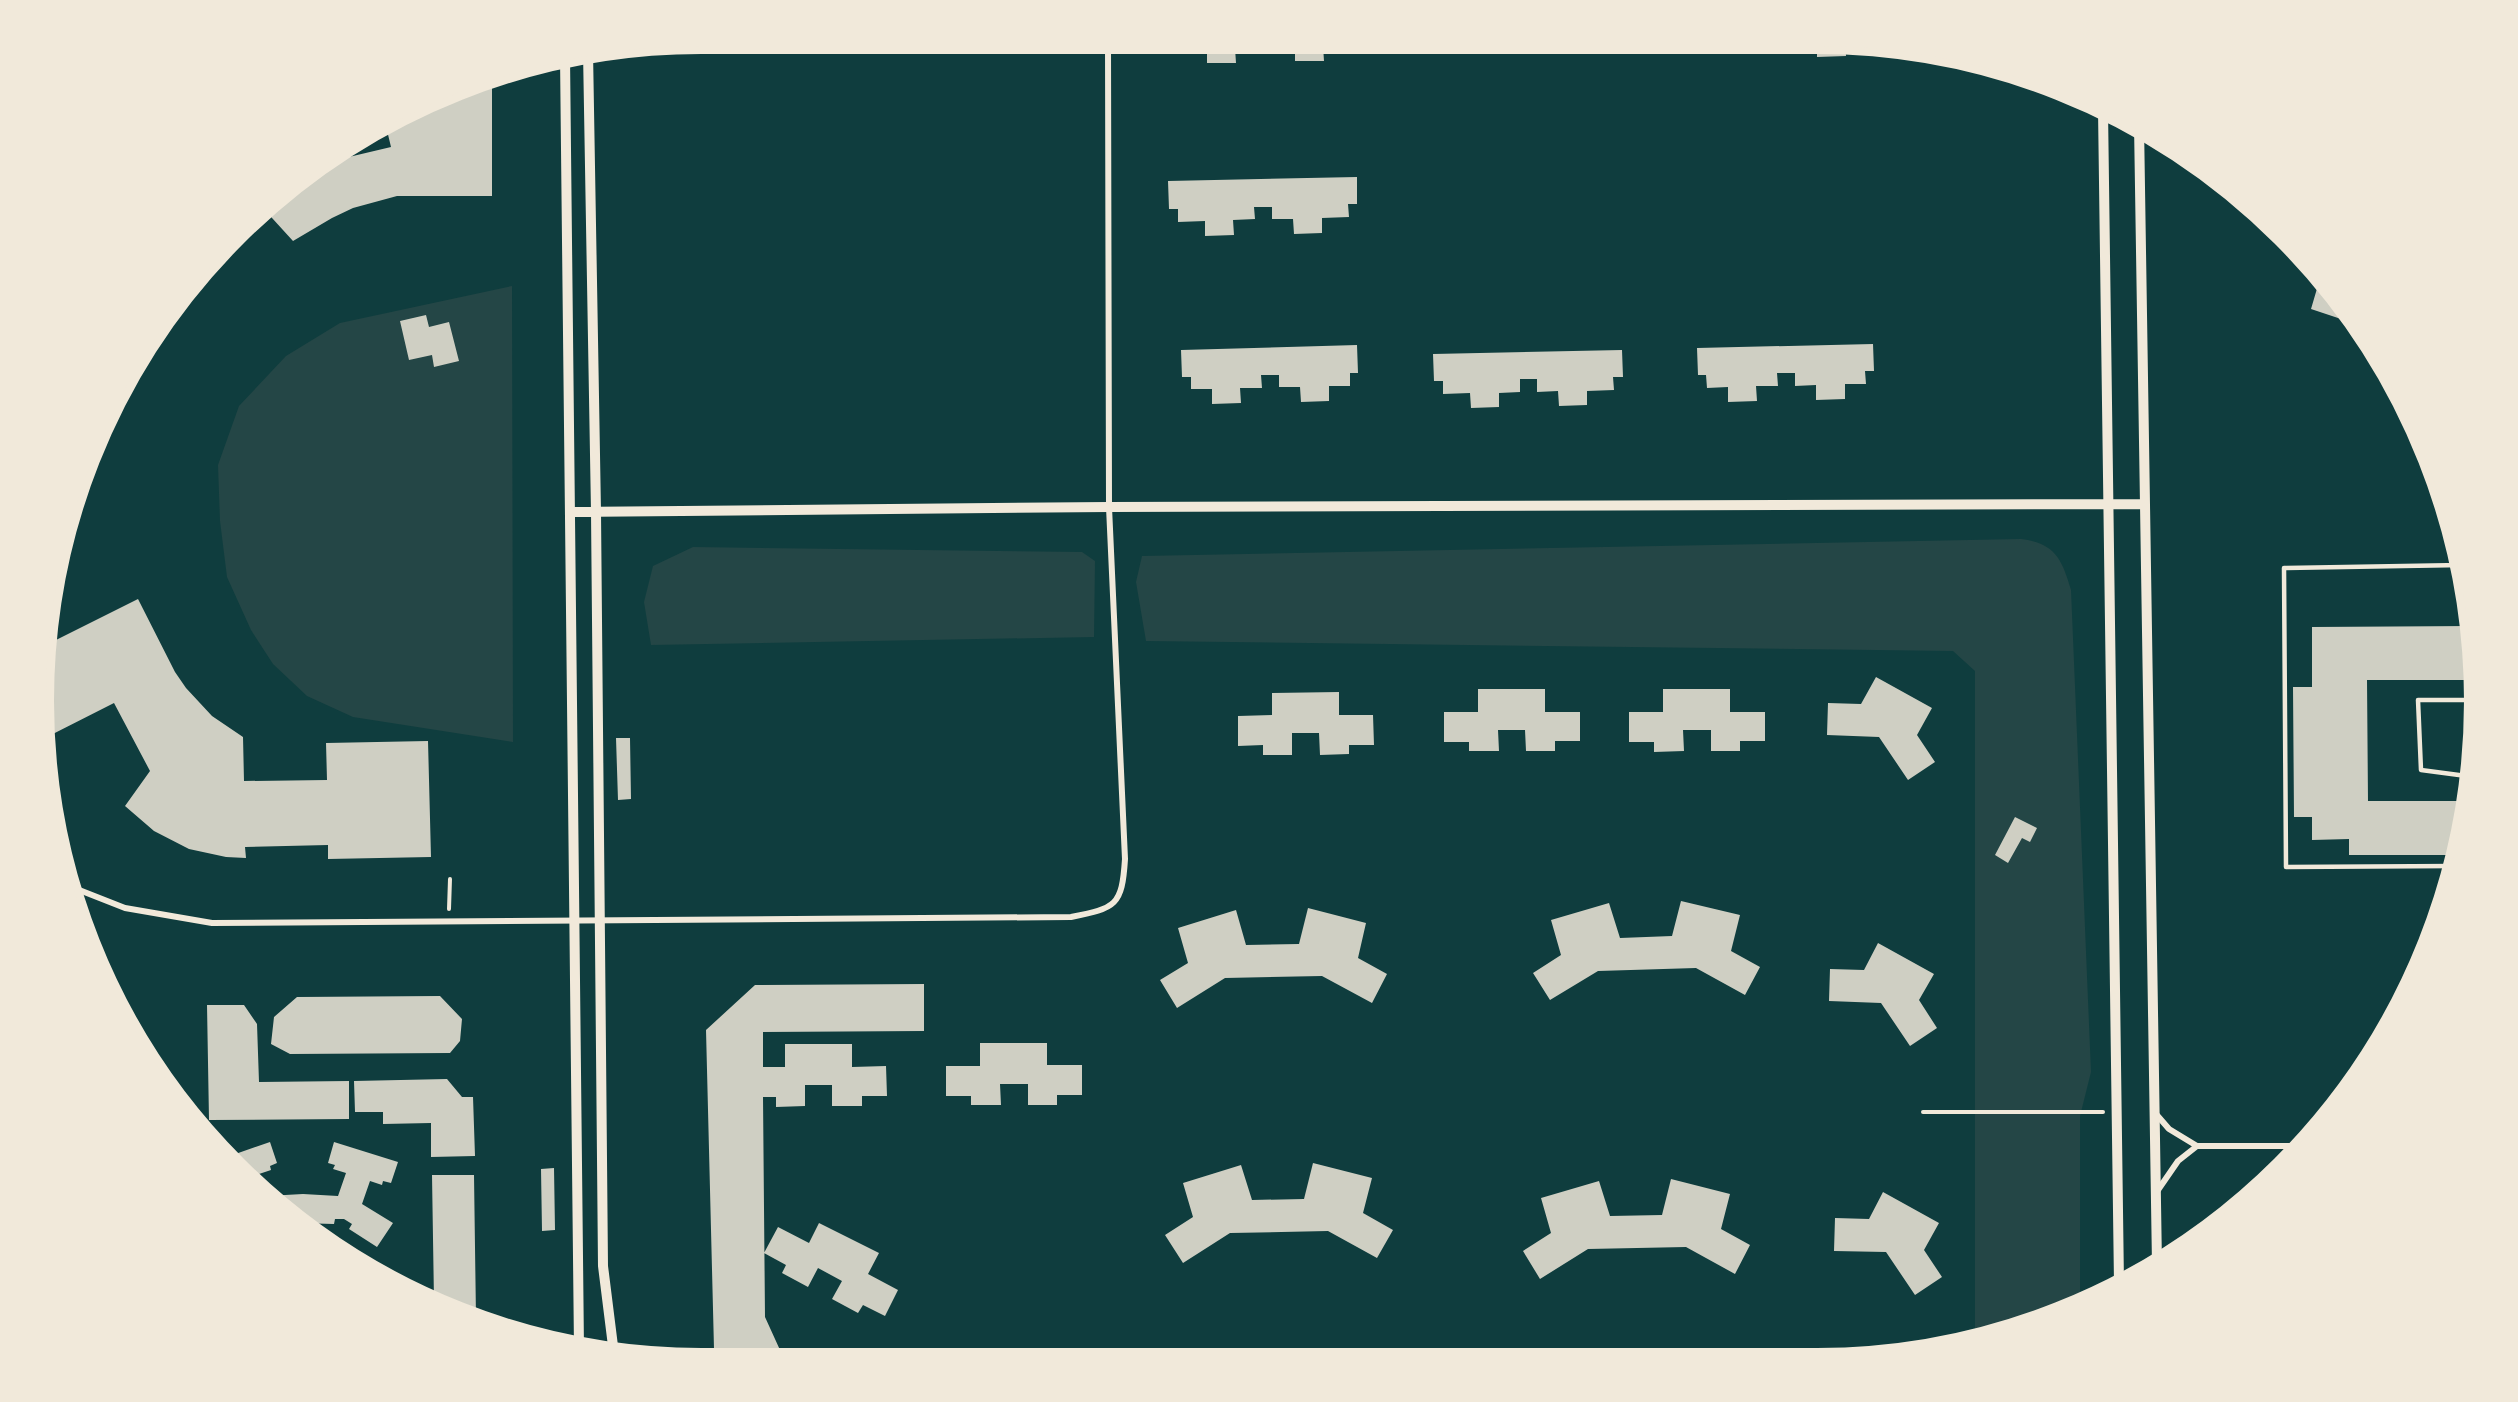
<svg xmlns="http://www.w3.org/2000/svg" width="2518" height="1402" font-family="'Golos Text',sans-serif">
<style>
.green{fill:#244646}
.building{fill:#cfcfc3}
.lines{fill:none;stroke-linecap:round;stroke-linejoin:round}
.path{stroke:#f1e9da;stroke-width:4}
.service{stroke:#f1e9da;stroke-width:4.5}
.minor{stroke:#f1e9da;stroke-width:6}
.tertiary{stroke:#f1e9da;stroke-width:10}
.rim{fill:none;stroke:#f1e9da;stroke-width:8}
</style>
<rect width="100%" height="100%" fill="#0f3d3e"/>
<path class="green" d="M512 286 513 742 353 717 307 696 273 664 251 630 227 577 220 521 218 465 239 406 286 356 340 323Z
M2021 539C2055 543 2062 559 2071 590L2091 1072 2080 1116V1303L2030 1328 1975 1341V671L1953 651 1146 641 1136 582 1142 556Z
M693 547 1082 552 1095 561 1094 637 651 645 644 602 653 566Z"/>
<path class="building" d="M1845 40 1846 56 1817 57V41Z
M1256 42V47L1235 48 1236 63H1207V49H1186L1185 43Z
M1274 42H1345V45L1323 46 1324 61H1295V47H1274Z
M1905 48 1936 53V54L1906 55Z
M486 75H492V196H397L353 208 332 218 293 241 262 207 298 176 315 165 391 147 385 122 408 107Z
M1357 177V204H1348L1349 217 1322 218V233L1294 234 1293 219H1272V207H1254L1255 219 1233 220 1234 235 1205 236V221L1178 222V209H1169L1168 181Z
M2321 275 2342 298 2359 325 2311 309Z
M426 315 429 327 449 322 459 361 434 367 432 355 409 360 400 321Z
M1873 344 1874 371H1865L1866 384H1845V399L1816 400V385L1795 386V373H1777L1778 386H1756L1757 401 1728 402V387L1707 388 1706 375H1698L1697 348Z
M1357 345 1358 373H1350V386H1329V401L1301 402 1300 387H1279V375H1261L1262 388H1240L1241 403 1212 404V389H1191V377H1182L1181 350Z
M1622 350 1623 377H1613L1614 390 1587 391V405L1559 406 1558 391 1537 392V379H1520V392L1499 393V407L1471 408 1470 393 1443 394V381H1434L1433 354Z
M138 599 175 672 186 688 212 716 243 737 244 781 327 780 326 743 428 741 431 857 328 859V845L245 847 246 858 226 857 189 849 154 831 125 806 150 771 114 703 41 740 44 646Z
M2472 626 2478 658 2477 680H2367L2368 801H2458V824H2465L2457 855H2349V839L2312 840V817H2294L2293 687H2312V627Z
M1876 677 1932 708 1917 735 1935 762 1908 780 1879 737 1827 735 1828 703 1861 704Z
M1478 689H1545V712H1580V741H1555V751H1526L1525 730H1498L1499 751H1469V742H1444V712H1478Z
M1663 689H1730V712H1765V741H1740V751H1711V730H1683L1684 751 1654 752V742H1629V712H1663Z
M1339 692V715H1373L1374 745H1349V754L1320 755 1319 733H1292V755H1263V745L1238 746V716L1272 715V693Z
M616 738H630L631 799 618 800Z
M2015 817 2037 828 2030 842 2022 838 2008 863 1995 855Z
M1681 901 1740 915 1731 951 1760 967 1745 995 1696 968 1598 971 1550 1000 1533 973 1561 955 1551 920 1609 903 1620 938 1672 936Z
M1308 908 1366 923 1358 958 1387 974 1372 1003 1322 976 1225 978 1177 1008 1160 980 1188 963 1178 928 1236 910 1246 945 1299 944Z
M1878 943 1934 974 1919 1000 1937 1028 1910 1046 1881 1003 1829 1001 1830 969 1864 970Z
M924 984V1031L763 1032V1067H785V1044H852V1067L886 1066 887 1096H862V1106H832V1085H805V1106L776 1107V1097H763L765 1317 785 1361H721L714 1349 706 1030 755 985Z
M440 996 462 1019 460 1041 450 1053 290 1054 271 1044 274 1017 297 997Z
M207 1005H244L257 1024 259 1082 349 1081V1119L209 1120Z
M980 1043H1047V1065H1082V1095H1057V1105H1028V1084H1000L1001 1105H971V1096H946V1066H980Z
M447 1079 462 1097H473L475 1156 431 1157V1123L383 1124V1112H355L354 1081Z
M270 1142 277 1163 270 1166 271 1170 259 1174 267 1196 303 1194 338 1196 346 1173 333 1169 335 1165 328 1163 334 1142 398 1162 391 1183 383 1181 382 1185 370 1181 362 1204 393 1223 377 1247 349 1229 352 1224 344 1219H335L334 1224 298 1223 265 1199 224 1158Z
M1313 1163 1372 1178 1363 1213 1393 1230 1377 1258 1328 1231 1230 1233 1183 1263 1165 1235 1193 1217 1183 1183 1241 1165 1252 1200 1304 1199Z
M554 1168 555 1230 542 1231 541 1169Z
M432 1175H474L476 1318 434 1301Z
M1671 1179 1730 1194 1721 1229 1750 1245 1735 1274 1686 1247 1588 1249 1540 1279 1523 1251 1551 1233 1541 1198 1599 1181 1610 1216 1662 1215Z
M1883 1192 1939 1223 1924 1250 1942 1277 1915 1295 1886 1252 1834 1251 1835 1218 1869 1219Z
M819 1223 879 1253 868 1274 898 1290 885 1316 863 1305 858 1313 832 1299 842 1281 818 1268 808 1287 782 1273 786 1265 764 1253 778 1227 809 1243Z"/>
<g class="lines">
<path class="path" d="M449 909 450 879
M1923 1112H2103"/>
<path class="service" d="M2474 777 2421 770 2418 700H2476
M2455 866 2286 867 2284 568 2462 565"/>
<path class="minor" d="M69 886 125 908 212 923 1071 917C1116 908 1122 906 1125 859L1109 507 1108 43
M2156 1114 2169 1129 2197 1146H2303
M2158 1190 2178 1161 2197 1146"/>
<path class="tertiary" d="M588 51 596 512 603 1266 614 1354
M565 56 579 1349
M2103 109 2119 1284
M2139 124 2157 1265
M571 512 1109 507 2144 504"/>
</g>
<path d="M0 0H2518V1402H0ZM701 50H1817A651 651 0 0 1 2468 701V701A651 651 0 0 1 1817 1352H701A651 651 0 0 1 50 701V701A651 651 0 0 1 701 50Z" fill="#f1e9da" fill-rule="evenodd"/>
<path class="rim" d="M701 50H1817A651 651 0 0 1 2468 701V701A651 651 0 0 1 1817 1352H701A651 651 0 0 1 50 701V701A651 651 0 0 1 701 50Z"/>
</svg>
